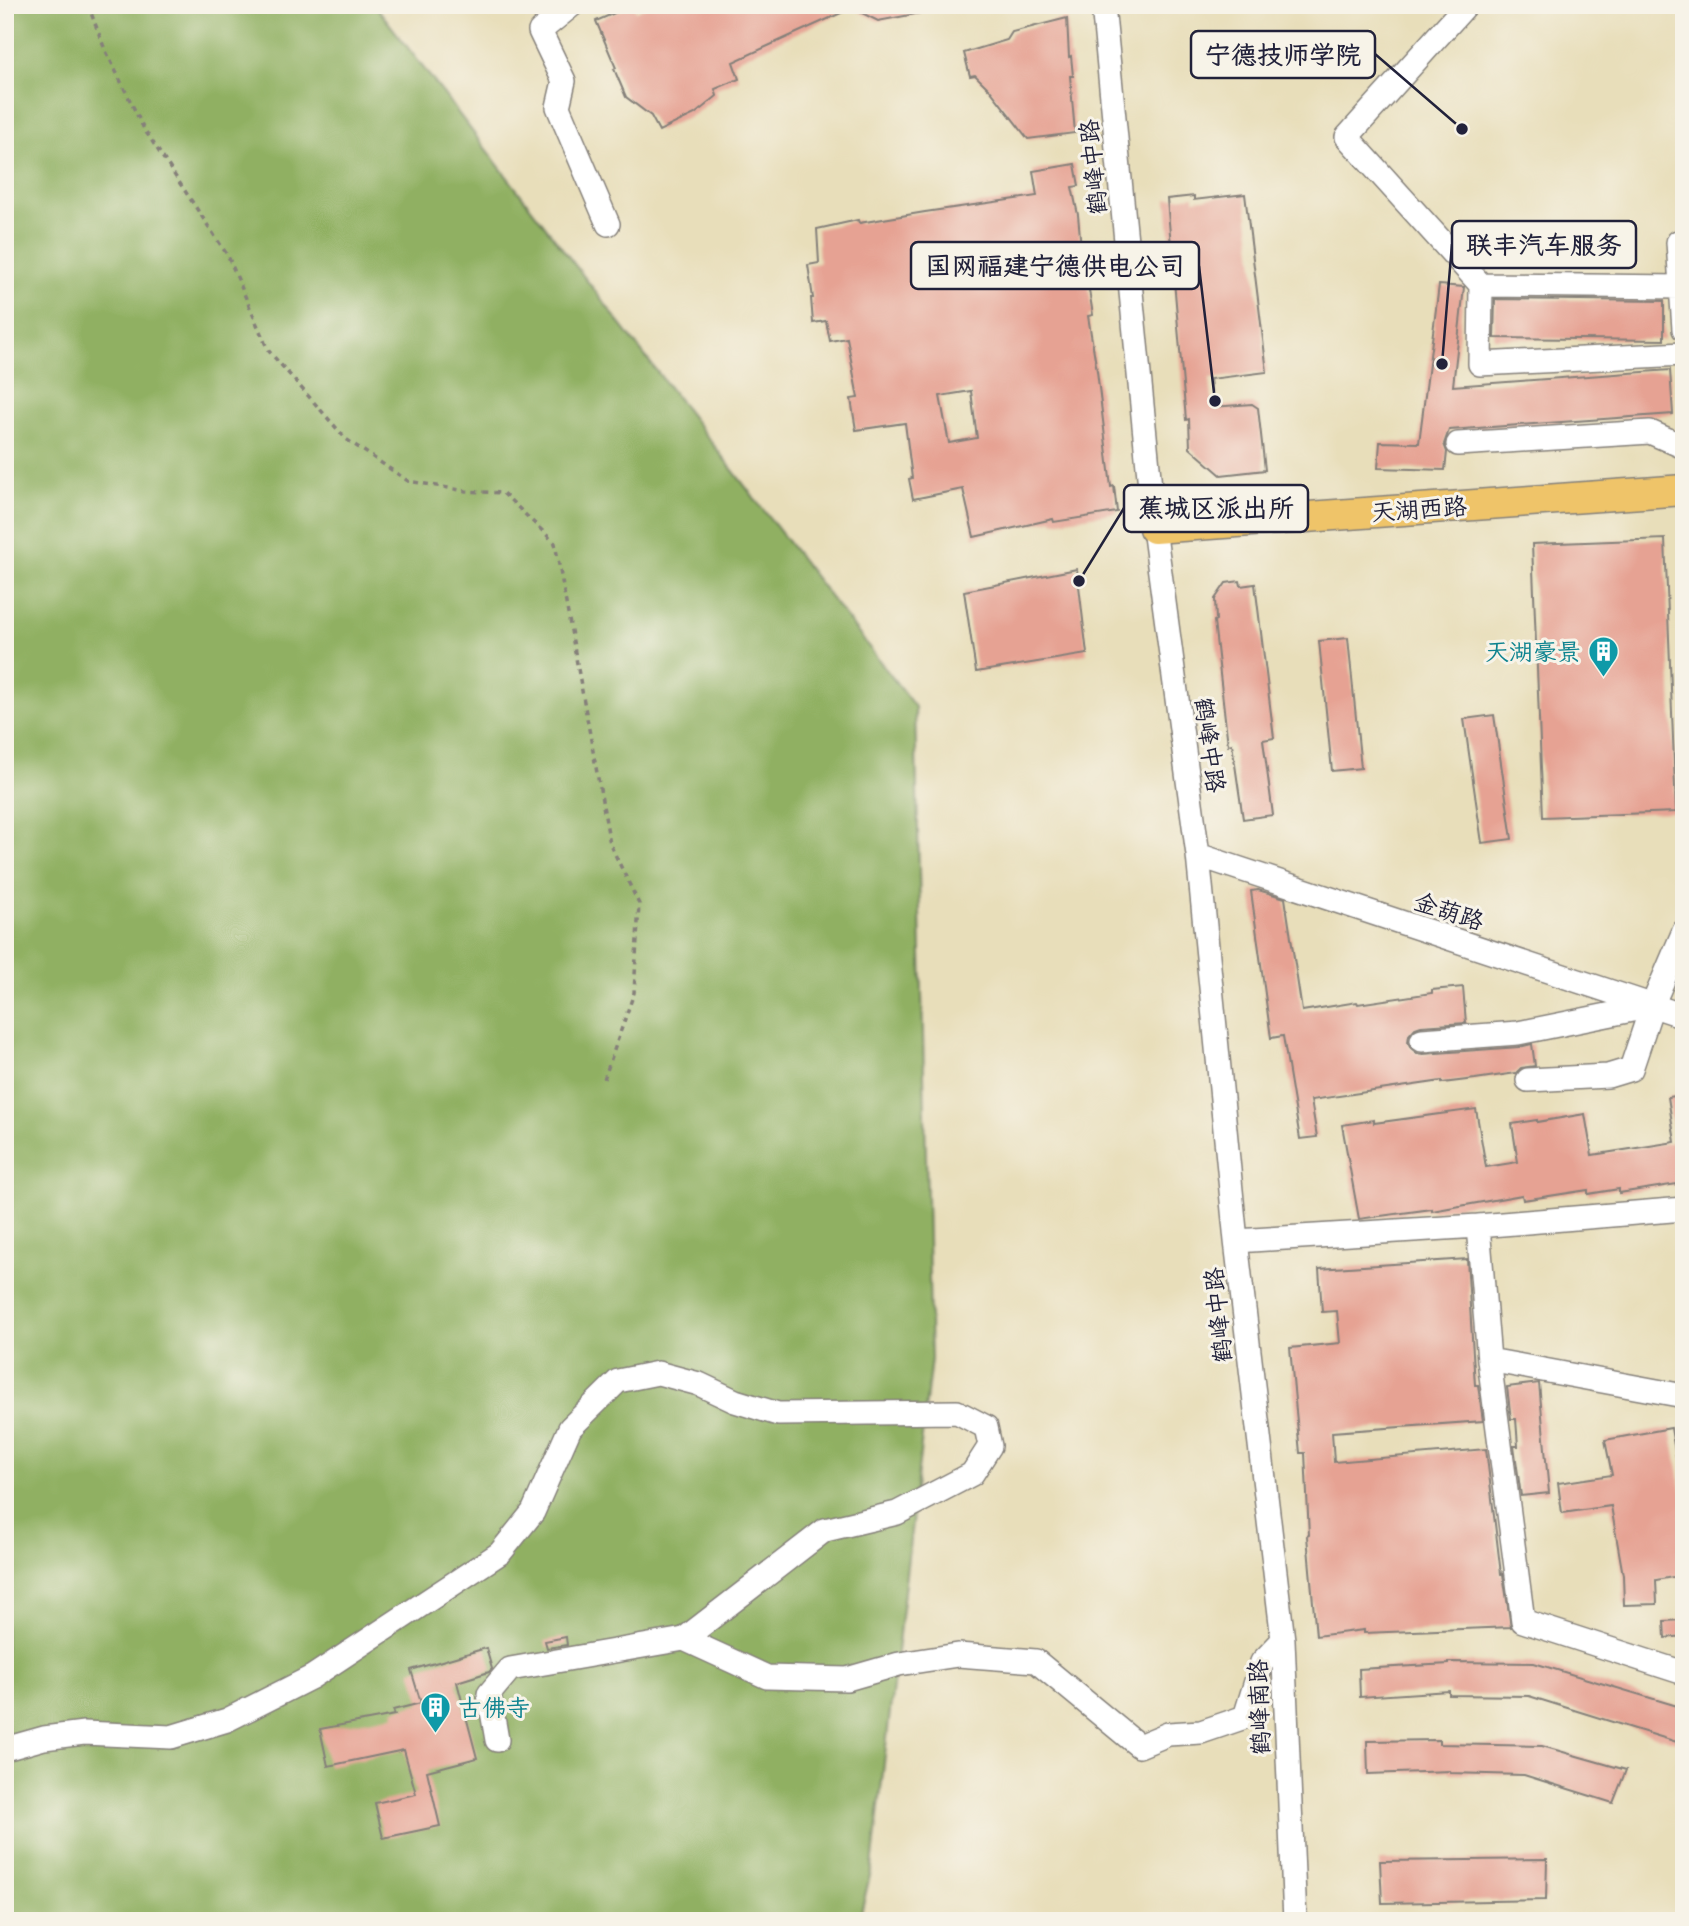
<svg xmlns="http://www.w3.org/2000/svg" width="1689" height="1926" font-family="Itim,'LXGW WenKai TC',sans-serif">
<style>
.forest{fill:#90b062;stroke:#59694e;stroke-width:2}
.building{fill:#e6a293;fill-rule:evenodd}
.lines{fill:none;stroke-linecap:round;stroke-linejoin:round}
.minor-casing{stroke:#85807a;stroke-width:26}
.major-casing{stroke:#85807a;stroke-width:33}
.path{stroke:#85807a;stroke-width:3.5;stroke-dasharray:5 5;stroke-linecap:butt}
.minor{stroke:#fff;stroke-width:23}
.major{stroke:#efc469;stroke-width:30}
.labels{text-anchor:middle;dominant-baseline:central;stroke-width:6;stroke-linejoin:round;paint-order:stroke}
.street-label{font-size:24px;fill:#22223b;stroke:#f7f3e8}
.culture-label{font-size:24px;fill:#0d838f;stroke:#f7f3e8;text-anchor:end}
.leader{fill:none;stroke:#22223b;stroke-width:2.5}
.callout-dot{fill:#22223b;stroke:#f7f3e8;stroke-width:2.5}
.callout{fill:#f7f3e8;stroke:#22223b;stroke-width:2.5}
.callout-label{font-size:26px;text-anchor:middle;font-weight:bold;fill:#22223b}
</style>
<rect width="100%" height="100%" fill="#f7f3e8"/>
<filter id="ink" filterUnits="userSpaceOnUse"><feTurbulence type="fractalNoise" baseFrequency=".0143" numOctaves="2"/><feDisplacementMap in="SourceGraphic" scale="14" xChannelSelector="R" yChannelSelector="G"/><feConvolveMatrix kernelMatrix="1 2 1 2 8 2 1 2 1" color-interpolation-filters="sRGB"/></filter>
<filter id="wash" filterUnits="userSpaceOnUse"><feTurbulence type="fractalNoise" baseFrequency=".00686" numOctaves="4" result="noise"/><feDisplacementMap in="SourceGraphic" scale="28" xChannelSelector="R" yChannelSelector="G"/><feGaussianBlur stdDeviation="1.57" result="paint"/><feColorMatrix in="noise" values="0 0 0 0 0 0 0 0 0 0 0 0 0 0 0 0 0 1.4 0 .05"/><feComposite in="paint" operator="in"/></filter>
<g filter="url(#wash)">
<rect width="100%" height="100%" fill="#e8deba"/>
<path class="forest" d="M5 5H375L915 707 931 1359 872 1867 859 1921H5Z"/>
<g id="blocks">
<path class="building" d="M633 5 636 11 650 5H921V13L878 21 852 8 790 36 733 62 739 79 715 89 717 96 695 114 659 131 651 116 626 97 614 69 616 68 596 21Z
M1067 18 1069 57 1071 56 1073 76H1070L1075 133 1028 139 990 90 975 75 970 76 964 53 1007 40 1012 32Z
M1075 164 1079 186 1072 187 1078 215 1082 258H1084L1093 315 1088 316 1097 371 1111 487 1114 486 1117 512 1054 522 1053 519 974 537 963 489 913 499 909 479 912 478 905 423 856 430 851 399 858 398 847 338 830 341 826 321 813 323 811 298H813L808 265 819 263 817 229 858 220 859 223 925 212 1037 196 1033 171ZM971 391 977 438 949 443 940 396Z
M1245 194 1267 372 1210 379 1213 407 1252 404 1258 408 1265 470 1221 475 1190 448 1189 419 1186 420 1167 199 1194 196V200Z
M1439 285 1464 287 1453 386 1670 370 1673 414 1449 430 1444 444 1447 452 1445 470 1378 468 1380 442 1419 443Z
M1495 299 1664 301V340L1494 338Z
M1665 539 1676 812 1543 817 1532 544Z
M1077 569 1087 654 976 672 964 591Z
M1240 581 1241 586 1255 584 1274 738 1263 740 1273 815 1243 819 1232 744 1228 745 1214 621 1216 620 1215 599 1226 583Z
M1348 638 1361 768 1332 771 1319 641Z
M1494 715 1512 839 1482 843 1464 719Z
M1258 890 1285 898 1302 1011 1357 1002 1358 1004 1432 993V990L1463 987 1466 1023 1421 1026 1415 1028 1409 1035 1408 1042 1411 1048 1417 1053 1423 1054 1519 1047 1532 1044 1535 1066 1521 1068 1516 1073 1475 1079 1442 1083V1081L1311 1100 1317 1137 1300 1139 1283 1036 1271 1038 1251 891Z
M1684 1095V1183L1619 1193V1189L1588 1194V1190L1523 1200 1522 1195 1432 1211V1209L1359 1219 1342 1125 1374 1120V1123L1476 1109 1486 1167 1518 1162 1512 1124 1537 1120V1122L1585 1114 1592 1155 1675 1142 1668 1097Z
M1467 1259 1475 1385H1478L1483 1421 1332 1432 1334 1462 1486 1449 1501 1574H1503L1511 1627 1364 1633V1630L1316 1636 1307 1536 1309 1535 1305 1453H1300L1290 1348 1340 1343 1337 1311 1322 1312 1319 1269Z
M1539 1383 1549 1493 1521 1496 1514 1446H1518L1516 1419H1511L1507 1387Z
M1671 1428 1684 1503V1575L1656 1580 1657 1604 1624 1605 1623 1575 1611 1506 1562 1513 1558 1483 1612 1475 1605 1440Z
M1684 1620V1636L1665 1638 1664 1621Z
M566 1637 567 1645 547 1648 545 1641Z
M486 1648 492 1669 489 1672 457 1682 477 1758 427 1771 440 1826 383 1838 375 1803 416 1794 404 1750 328 1766 320 1729 395 1715 393 1710 421 1703 411 1670Z
M1449 1662 1534 1663 1684 1708V1732L1680 1743 1529 1696 1449 1695V1691L1360 1697 1359 1669 1449 1664Z
M1439 1740V1744L1542 1746 1626 1770 1613 1803 1524 1775 1450 1773V1771L1368 1774 1367 1741Z
M1547 1859 1546 1900 1382 1903 1380 1861Z"/>
</g>
</g>
<g filter="url(#ink)">
<use href="#blocks" fill-opacity="0" stroke="#85807a" stroke-width="2"/>
<g class="lines">
<defs>
<path id="minor" d="M572 5 540 31 564 81 558 107 608 224
M1103 5 1154 528 1198 855 1236 1241 1283 1640 1295 1921
M1466 5 1347 137 1481 285
M1678 242 1684 329
M1681 287 1481 285 1480 364 1684 354
M1458 444 1650 432 1684 447
M1198 855 1684 1016
M1652 1006 1684 931
M1422 1040 1518 1033 1652 1006 1631 1069 1608 1076 1528 1080
M1478 1226 1489 1360 1684 1396
M1236 1241 1478 1226 1684 1209
M1489 1360 1523 1621 1684 1673
M497 1740 489 1694 510 1669 684 1639 767 1677 847 1679 899 1664 958 1655 1036 1661 1139 1746 1168 1734 1201 1732 1245 1717 1262 1662 1283 1640
M5 1749 44 1738 84 1733 171 1737 227 1720 312 1677 500 1553 533 1512 570 1428 618 1381 658 1373 699 1384 735 1401 778 1414 957 1412 986 1427 990 1446 972 1474 897 1513 825 1530 684 1639"/>
<path id="major" d="M1154 528 1684 490"/>
</defs>
<use href="#minor" class="minor-casing"/>
<use href="#major" class="major-casing"/>
<path class="path" d="M88 5 104 47 144 129 228 256 268 350 346 439 408 481 466 491 503 493 555 543 610 844 639 904 634 993 604 1079"/>
<use href="#minor" class="minor"/>
<use href="#major" class="major"/>
</g>
</g>
<defs>
<symbol id="building-pin" viewBox="-11 -11 22 30"><path d="M0 17L-7.5 6A9.5 9.5 0 1 1 7.5 6Z" fill="#0f9aa8" stroke="#f7f3e8"/><path d="M-4-6H4V6H1V3H-1V6H-4ZM-2.5-4.3h1.7v1.8h-1.7ZM.8-4.3h1.7v1.8H.8ZM-2.5-1h1.7V.8h-1.7ZM.8-1h1.7V.8H.8Z" fill="#fff"/></symbol>
</defs>
<g fill-rule="evenodd">
<use href="#building-pin" x="1586" y="634" width="35" height="47"/>
<use href="#building-pin" x="418" y="1690" width="35" height="47"/>
</g>
<g class="labels">
<g class="street-label">
<text transform="translate(1093 167) rotate(-96)">鹤峰中路</text>
<text transform="translate(1419 509) rotate(-4)">天湖西路</text>
<text transform="translate(1210 745) rotate(82)">鹤峰中路</text>
<text transform="translate(1449 911) rotate(18)">金葫路</text>
<text transform="translate(1218 1315) rotate(-96)">鹤峰中路</text>
<text transform="translate(1259 1707) rotate(-92)">鹤峰南路</text>
</g>
<g class="culture-label">
<text x="1581" y="651">天湖豪景</text>
<text x="458" y="1707" text-anchor="start">古佛寺</text>
</g>
</g>
<path class="leader" d="M1462 129L1375 54M1442 364L1452 244M1215 401L1199 266M1079 581L1124 508"/>
<g class="callout-dot">
<circle cx="1462" cy="129" r="7"/>
<circle cx="1442" cy="364" r="7"/>
<circle cx="1215" cy="401" r="7"/>
<circle cx="1079" cy="581" r="7"/>
</g>
<g class="callout">
<rect x="1191" y="31" width="184" height="47" rx="7"/>
<rect x="1452" y="221" width="184" height="47" rx="7"/>
<rect x="911" y="242" width="288" height="47" rx="7"/>
<rect x="1124" y="485" width="184" height="47" rx="7"/>
</g>
<g class="callout-label">
<text x="1283" y="64">宁德技师学院</text>
<text x="1544" y="254">联丰汽车服务</text>
<text x="1055" y="275">国网福建宁德供电公司</text>
<text x="1216" y="517">蕉城区派出所</text>
</g>
<rect width="1689" height="1926" fill="none" stroke="#f7f3e8" stroke-width="28"/>
</svg>
